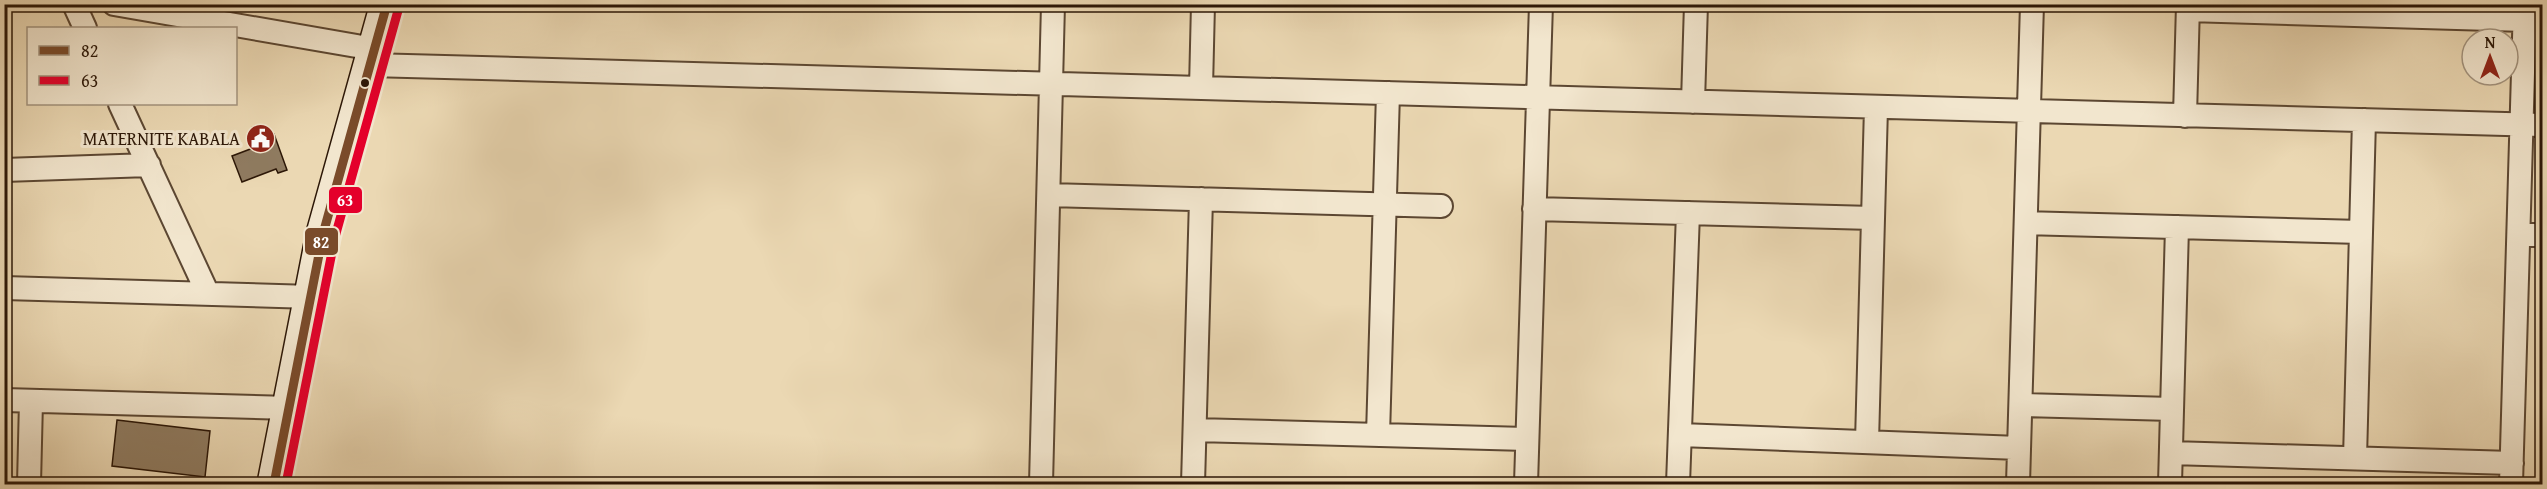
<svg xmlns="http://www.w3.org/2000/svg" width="2547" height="489" font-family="'Gentium Book Plus',serif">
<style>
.building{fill:#8f7b60;stroke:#2c1707;stroke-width:1.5}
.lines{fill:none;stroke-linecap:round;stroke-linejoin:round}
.minor-casing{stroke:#5c4732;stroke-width:26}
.secondary-casing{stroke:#2c1707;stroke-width:36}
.minor{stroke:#f2e6ce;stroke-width:22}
.secondary{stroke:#f2e6ce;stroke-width:33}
.bus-1-casing{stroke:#f2e6ce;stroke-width:14}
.bus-2-casing{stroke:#f2e6ce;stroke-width:14}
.bus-1{stroke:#7a4b2a;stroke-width:9}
.bus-2{stroke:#e4002b;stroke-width:9}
.bus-dot{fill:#2c1707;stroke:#f2e6ce;stroke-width:2}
.labels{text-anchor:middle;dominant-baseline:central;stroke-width:6;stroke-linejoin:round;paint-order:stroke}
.poi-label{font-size:18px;fill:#2c1707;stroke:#f2e6ce;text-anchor:end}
.line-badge{stroke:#f2e6ce;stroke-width:2}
.badge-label{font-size:16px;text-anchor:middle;font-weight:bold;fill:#fff}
</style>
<rect width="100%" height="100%" fill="#ebd8b3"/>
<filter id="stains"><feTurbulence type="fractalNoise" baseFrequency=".00333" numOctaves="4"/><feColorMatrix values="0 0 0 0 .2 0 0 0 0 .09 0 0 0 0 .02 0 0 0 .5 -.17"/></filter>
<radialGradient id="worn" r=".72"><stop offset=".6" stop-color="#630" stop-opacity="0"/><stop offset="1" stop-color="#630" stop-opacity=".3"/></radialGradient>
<path class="building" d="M274 134 287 170 278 173 276 169 242 182 232 156 266 143 264 138Z
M117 420 210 431 205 477 112 466Z"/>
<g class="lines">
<defs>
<path id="minor" d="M74 4 85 28
M114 4 374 49
M2188 10 2525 20
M370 65 2542 125
M1201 88 1203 4
M1693 102 1696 4
M120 104 208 294
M2185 116 2188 4
M4 170 149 165
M1049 195 1441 206
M1534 209 1873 218
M2026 223 2361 232
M2519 235H2542
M4 288 312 297
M4 400 290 408
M2021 405 2172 409
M1195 430 1527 439
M1378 435 1388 93
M1680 435 2019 448
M1867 442 1876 107
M2171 453 2512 463
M2355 458 2364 120
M29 484 31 401
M1041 484 1053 4
M1193 484 1201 199
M1526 484 1541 4
M1678 484 1688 213
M2018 484 2032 4
M2170 484 2177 227
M2511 484 2525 4"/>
<path id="secondary" d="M274 484 323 234 387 4"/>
</defs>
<use href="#minor" class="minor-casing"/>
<use href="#secondary" class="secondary-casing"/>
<use href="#minor" class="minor"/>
<use href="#secondary" class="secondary"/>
<defs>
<path id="bus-1" d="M274 484 323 234 387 4"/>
<path id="bus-2" d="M286 484 335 237 399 7"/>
</defs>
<use href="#bus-1" class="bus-1-casing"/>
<use href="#bus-2" class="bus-2-casing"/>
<use href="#bus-1" class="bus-1"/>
<use href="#bus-2" class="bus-2"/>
</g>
<defs>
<symbol id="civic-disc" viewBox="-11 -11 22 22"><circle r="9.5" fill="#8f2418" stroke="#f2e6ce"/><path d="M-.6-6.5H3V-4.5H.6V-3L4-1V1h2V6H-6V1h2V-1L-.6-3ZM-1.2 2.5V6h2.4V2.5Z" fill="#fff"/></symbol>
</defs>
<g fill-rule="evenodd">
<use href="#civic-disc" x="244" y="122" width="33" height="33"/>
</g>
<circle class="bus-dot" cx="365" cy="83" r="5"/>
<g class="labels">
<g class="poi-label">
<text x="240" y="138">MATERNITE KABALA</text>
</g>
</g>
<g class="line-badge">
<rect x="328" y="186" width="35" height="28" rx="6" fill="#e4002b"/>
<rect x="304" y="227" width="35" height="29" rx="6" fill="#7a4b2a"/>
</g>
<g class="badge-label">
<text x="345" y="206">63</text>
<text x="321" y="248">82</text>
</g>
<rect width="2547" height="489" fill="none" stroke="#ebd8b3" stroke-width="24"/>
<rect x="6" y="6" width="2535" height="477" fill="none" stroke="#2c1707" stroke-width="3"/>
<rect x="12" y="12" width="2523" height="465" fill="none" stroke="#2c1707" stroke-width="1.5"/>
<rect x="27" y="27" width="210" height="78" fill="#f2e6ce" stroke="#a3937e" stroke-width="1.5"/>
<rect x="39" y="46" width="30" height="9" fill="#7a4b2a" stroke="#a3937e" stroke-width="1.5"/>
<text x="81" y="57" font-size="18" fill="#2c1707">82</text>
<rect x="39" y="76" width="30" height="9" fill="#e4002b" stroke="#a3937e" stroke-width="1.5"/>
<text x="81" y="87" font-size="18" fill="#2c1707">63</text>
<g transform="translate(2490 57)"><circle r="28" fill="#f2e6ce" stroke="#a3937e" stroke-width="1.5"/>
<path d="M0-4.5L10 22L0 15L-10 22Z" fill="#8f2418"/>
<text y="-9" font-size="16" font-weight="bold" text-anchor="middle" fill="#2c1707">N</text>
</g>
<rect width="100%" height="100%" filter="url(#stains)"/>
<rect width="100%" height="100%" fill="url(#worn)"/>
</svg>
